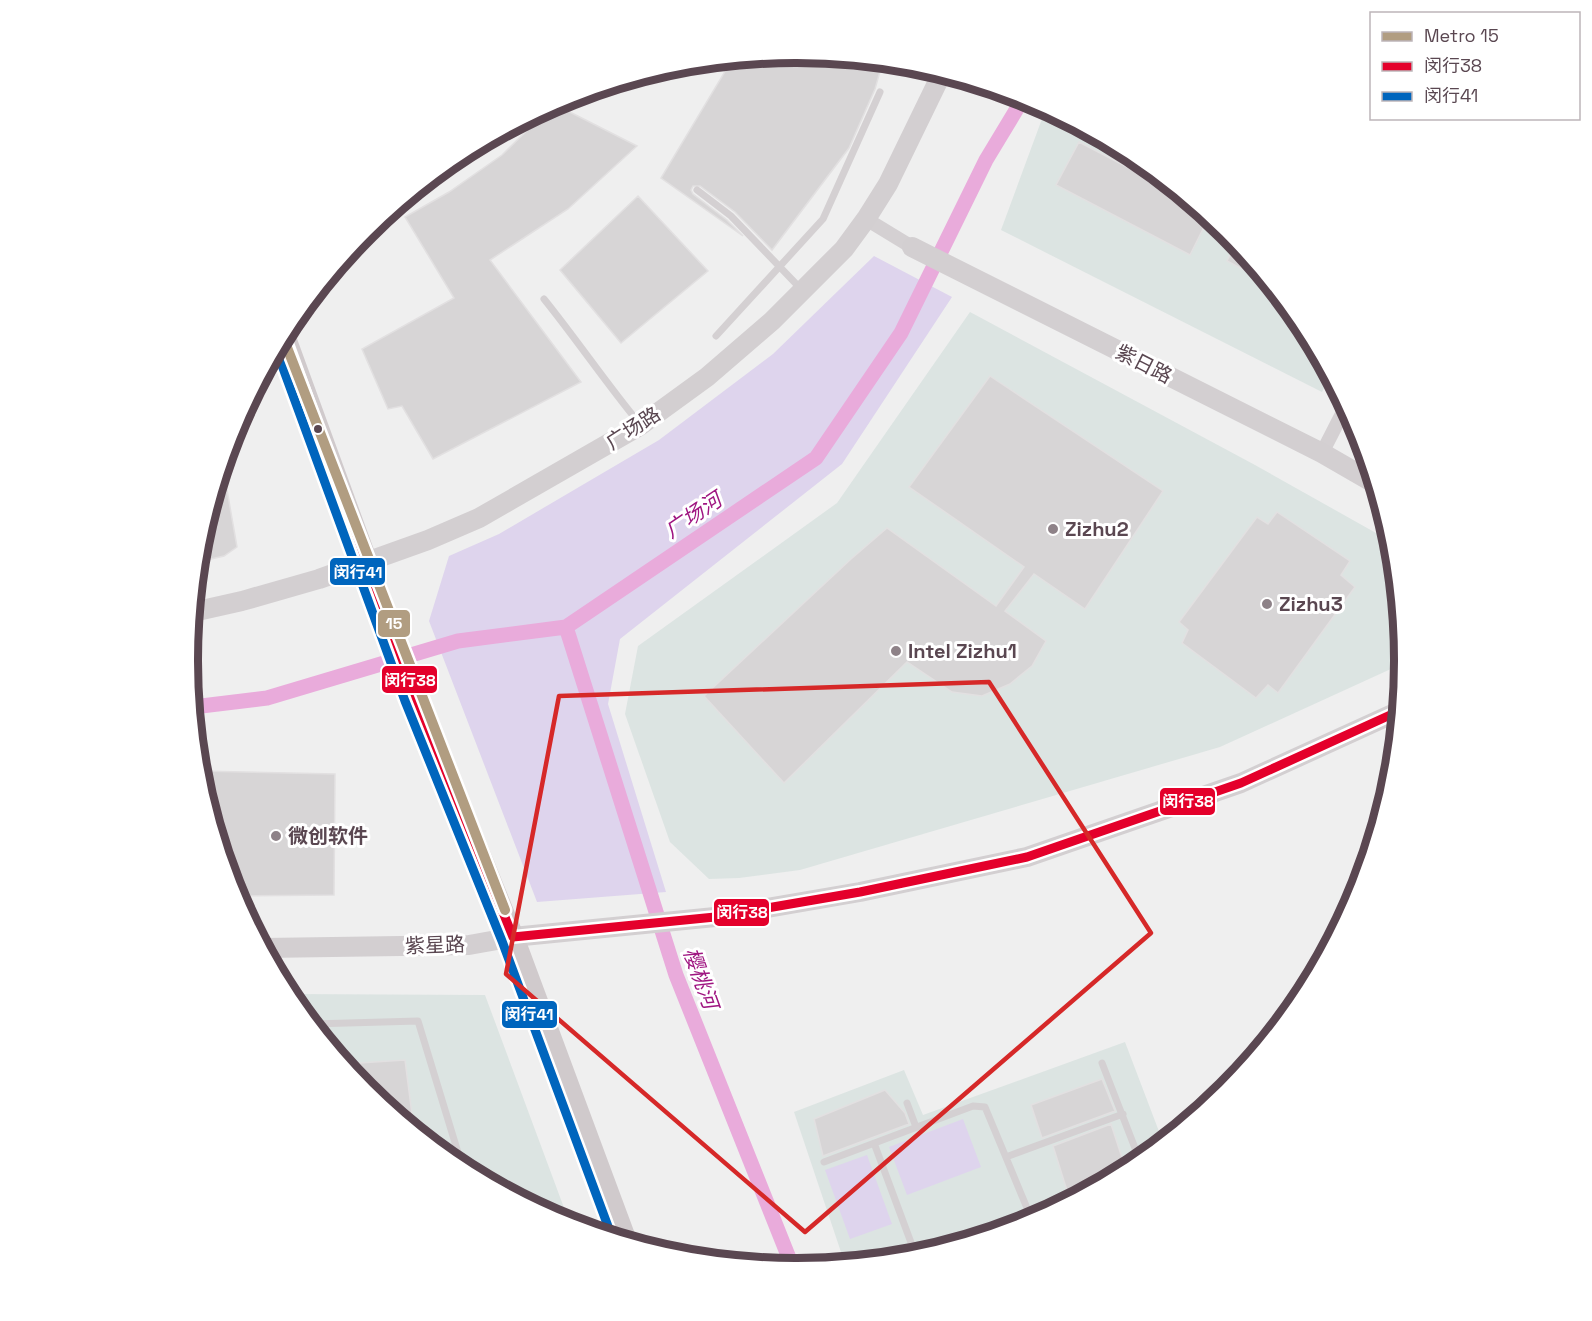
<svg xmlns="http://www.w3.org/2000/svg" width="1592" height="1321" font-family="'Space Grotesk','Noto Sans SC',sans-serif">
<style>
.commercial{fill:#dce4e2}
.green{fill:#ded4ed}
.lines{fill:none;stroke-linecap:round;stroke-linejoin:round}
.canal{stroke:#e9abdb;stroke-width:15}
.building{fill:#d7d5d6;stroke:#e2e0e1;stroke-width:1.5}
.lane{stroke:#d4d0d2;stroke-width:7}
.street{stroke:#d4d0d2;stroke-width:14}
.secondary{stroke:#d3cfd1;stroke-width:20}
.primary{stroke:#d0cacc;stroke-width:22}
.bus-1-casing{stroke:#fff;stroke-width:14}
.bus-2-casing{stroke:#fff;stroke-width:14}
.bus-1{stroke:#e4002b;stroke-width:9}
.bus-2{stroke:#0065bd;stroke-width:9}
.metro-1-casing{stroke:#fff;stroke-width:15}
.metro-1{stroke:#b19d81;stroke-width:10}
.marked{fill:none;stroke:#d62828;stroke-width:4.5;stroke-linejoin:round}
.bus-dot{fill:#5a4751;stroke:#fff;stroke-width:2}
.poi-dot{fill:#8e8288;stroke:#fff;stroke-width:2}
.labels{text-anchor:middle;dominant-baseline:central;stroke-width:6;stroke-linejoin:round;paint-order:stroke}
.street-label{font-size:20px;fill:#5a4751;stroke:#fff}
.poi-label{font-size:20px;font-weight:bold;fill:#5a4751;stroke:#fff;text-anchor:start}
.water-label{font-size:21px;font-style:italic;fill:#9f1581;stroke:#fff}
.rim{fill:none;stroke:#5a4751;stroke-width:8}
.line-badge{stroke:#fff;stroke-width:2}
.badge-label{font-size:16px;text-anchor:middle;font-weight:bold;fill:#fff}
</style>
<rect width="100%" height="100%" fill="#efefef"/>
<path class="commercial" d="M1046 108 1134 155 1226 231 1302 323 1330 376 1322 392 1001 230Z
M970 312 1255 465 1392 542 1404 663 1220 747 800 870 739 878 709 879 670 842 625 714 638 646 837 503Z
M288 994 485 995 570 1224 458 1166 366 1090Z
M1125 1042 1163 1142 1133 1166 1028 1222 914 1257 845 1264 794 1112 904 1070 923 1115Z"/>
<path class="green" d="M874 256 952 297 842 464 620 639 608 704 666 892 537 902 429 621 449 556 499 534 659 440 773 354Z
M963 1119 981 1167 907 1195 889 1147Z
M867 1155 892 1224 850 1239 825 1170Z"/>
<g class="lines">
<path class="canal" d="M566 627 676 975 793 1268
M193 707 267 698 458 641 566 627 816 458 901 333 986 160 1024 97"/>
</g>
<path class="building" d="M796 52 883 61 875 89 849 148 772 250 735 212 700 186H693L691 190 693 194 727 220 743 236 661 178 730 63 742 58Z
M554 104 637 146 568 209 490 260 581 382 433 459 402 406 388 409 362 349 454 298 405 217 449 192 502 155Z
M1079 142 1185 197 1209 217 1190 255 1056 185Z
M638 196 708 271 621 343 560 270Z
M1236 243 1270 284 1227 261Z
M990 376 1163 491 1085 609 1034 574 1005 611 1046 641 1032 666 1010 684 982 696 952 692 907 662 784 783 704 696 851 559 887 528 996 606 1024 567 909 487Z
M223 467 237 547 224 556 198 562 200 542Z
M1277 512 1350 561 1341 575 1355 587 1278 693 1268 685 1256 698 1182 643 1188 630 1179 622 1257 517 1268 524Z
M199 771 335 774 334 895 236 896 200 779Z
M405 1060 414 1130 366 1090 344 1064Z
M1102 1079 1115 1111 1042 1138 1031 1105Z
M885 1090 905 1113 909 1124 823 1156 814 1119Z
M1111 1124 1126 1170 1085 1192 1069 1197 1053 1146Z"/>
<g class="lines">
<path class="lane" d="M697 190 731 216 801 289
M544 299C577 340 606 383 639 423
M716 336 823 219 880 92
M312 1024 418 1021 463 1169
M1102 1063 1140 1161
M907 1103 916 1127
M874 1143 916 1256
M1006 1157 1123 1114
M824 1162 973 1106 985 1107 1032 1220"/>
<path class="street" d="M866 219 912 247
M1322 453 1346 406"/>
<path class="secondary" d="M912 247 1322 453 1374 483
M193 612 242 601 319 579 428 540 479 518 641 425 707 377 772 321 844 249 866 219 888 184 942 73
M264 948 469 945 513 937 715 917 860 892 1027 857 1241 783 1399 711"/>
<path class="primary" d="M284 335 416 697 513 937 626 1241"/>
<defs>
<path id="bus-1" d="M284 335 416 697 513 937
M513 937 715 917 860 892 1027 857 1241 783 1399 711"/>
<path id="bus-2" d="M276 349 405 701 502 941 612 1237"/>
</defs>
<use href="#bus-1" class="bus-1-casing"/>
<use href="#bus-2" class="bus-2-casing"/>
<use href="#bus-1" class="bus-1"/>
<use href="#bus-2" class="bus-2"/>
<defs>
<path id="metro-1" d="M283 337 505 910"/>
</defs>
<use href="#metro-1" class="metro-1-casing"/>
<use href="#metro-1" class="metro-1"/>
</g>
<path class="marked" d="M989 682 1151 933 805 1232 506 974 559 696Z"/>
<circle class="bus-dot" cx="318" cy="429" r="5"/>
<g class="poi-dot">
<circle cx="1053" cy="529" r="6"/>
<circle cx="1267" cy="604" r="6"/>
<circle cx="896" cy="651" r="6"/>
<circle cx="276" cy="836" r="6"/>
</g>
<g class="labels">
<g class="street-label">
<text transform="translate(1144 364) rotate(27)">紫日路</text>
<text transform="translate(633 428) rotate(-33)">广场路</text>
<text transform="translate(435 945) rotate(-2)">紫星路</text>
</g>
<g class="poi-label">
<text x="1065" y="529">Zizhu2</text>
<text x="1279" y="604">Zizhu3</text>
<text x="908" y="651">Intel Zizhu1</text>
<text x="288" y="836">微创软件</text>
</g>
<g class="water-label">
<text transform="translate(693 515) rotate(-34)">广场河</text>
<text transform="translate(701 978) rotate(70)">樱桃河</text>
</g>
</g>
<path d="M0 0H1592V1321H0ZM795 63H797A597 597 0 0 1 1394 660V661A597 597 0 0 1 797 1258H795A597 597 0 0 1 198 661V660A597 597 0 0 1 795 63Z" fill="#fff" fill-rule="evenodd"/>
<path class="rim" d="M795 63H797A597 597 0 0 1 1394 660V661A597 597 0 0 1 797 1258H795A597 597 0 0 1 198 661V660A597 597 0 0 1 795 63Z"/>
<g class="line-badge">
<rect x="329" y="557" width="57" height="29" rx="6" fill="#0065bd"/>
<rect x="377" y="609" width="34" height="29" rx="6" fill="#b19d81"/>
<rect x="381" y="665" width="57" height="29" rx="6" fill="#e4002b"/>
<rect x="1159" y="787" width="57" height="29" rx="6" fill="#e4002b"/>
<rect x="713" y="898" width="57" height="29" rx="6" fill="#e4002b"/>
<rect x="501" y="1000" width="57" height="29" rx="6" fill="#0065bd"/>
</g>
<g class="badge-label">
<text x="358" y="578">闵行41</text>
<text x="394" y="629">15</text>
<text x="410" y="686">闵行38</text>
<text x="1188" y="807">闵行38</text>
<text x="742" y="918">闵行38</text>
<text x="529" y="1020">闵行41</text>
</g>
<rect x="1370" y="12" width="210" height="108" fill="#ffffff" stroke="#bdb5b9" stroke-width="1.5"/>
<rect x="1382" y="32" width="30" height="9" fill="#b19d81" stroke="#bdb5b9" stroke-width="1.5"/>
<text x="1424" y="42" font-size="18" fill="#5a4751">Metro 15</text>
<rect x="1382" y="62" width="30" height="9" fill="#e4002b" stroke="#bdb5b9" stroke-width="1.5"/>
<text x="1424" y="72" font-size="18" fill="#5a4751">闵行38</text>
<rect x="1382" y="92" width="30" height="9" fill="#0065bd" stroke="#bdb5b9" stroke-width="1.5"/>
<text x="1424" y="102" font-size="18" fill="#5a4751">闵行41</text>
</svg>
